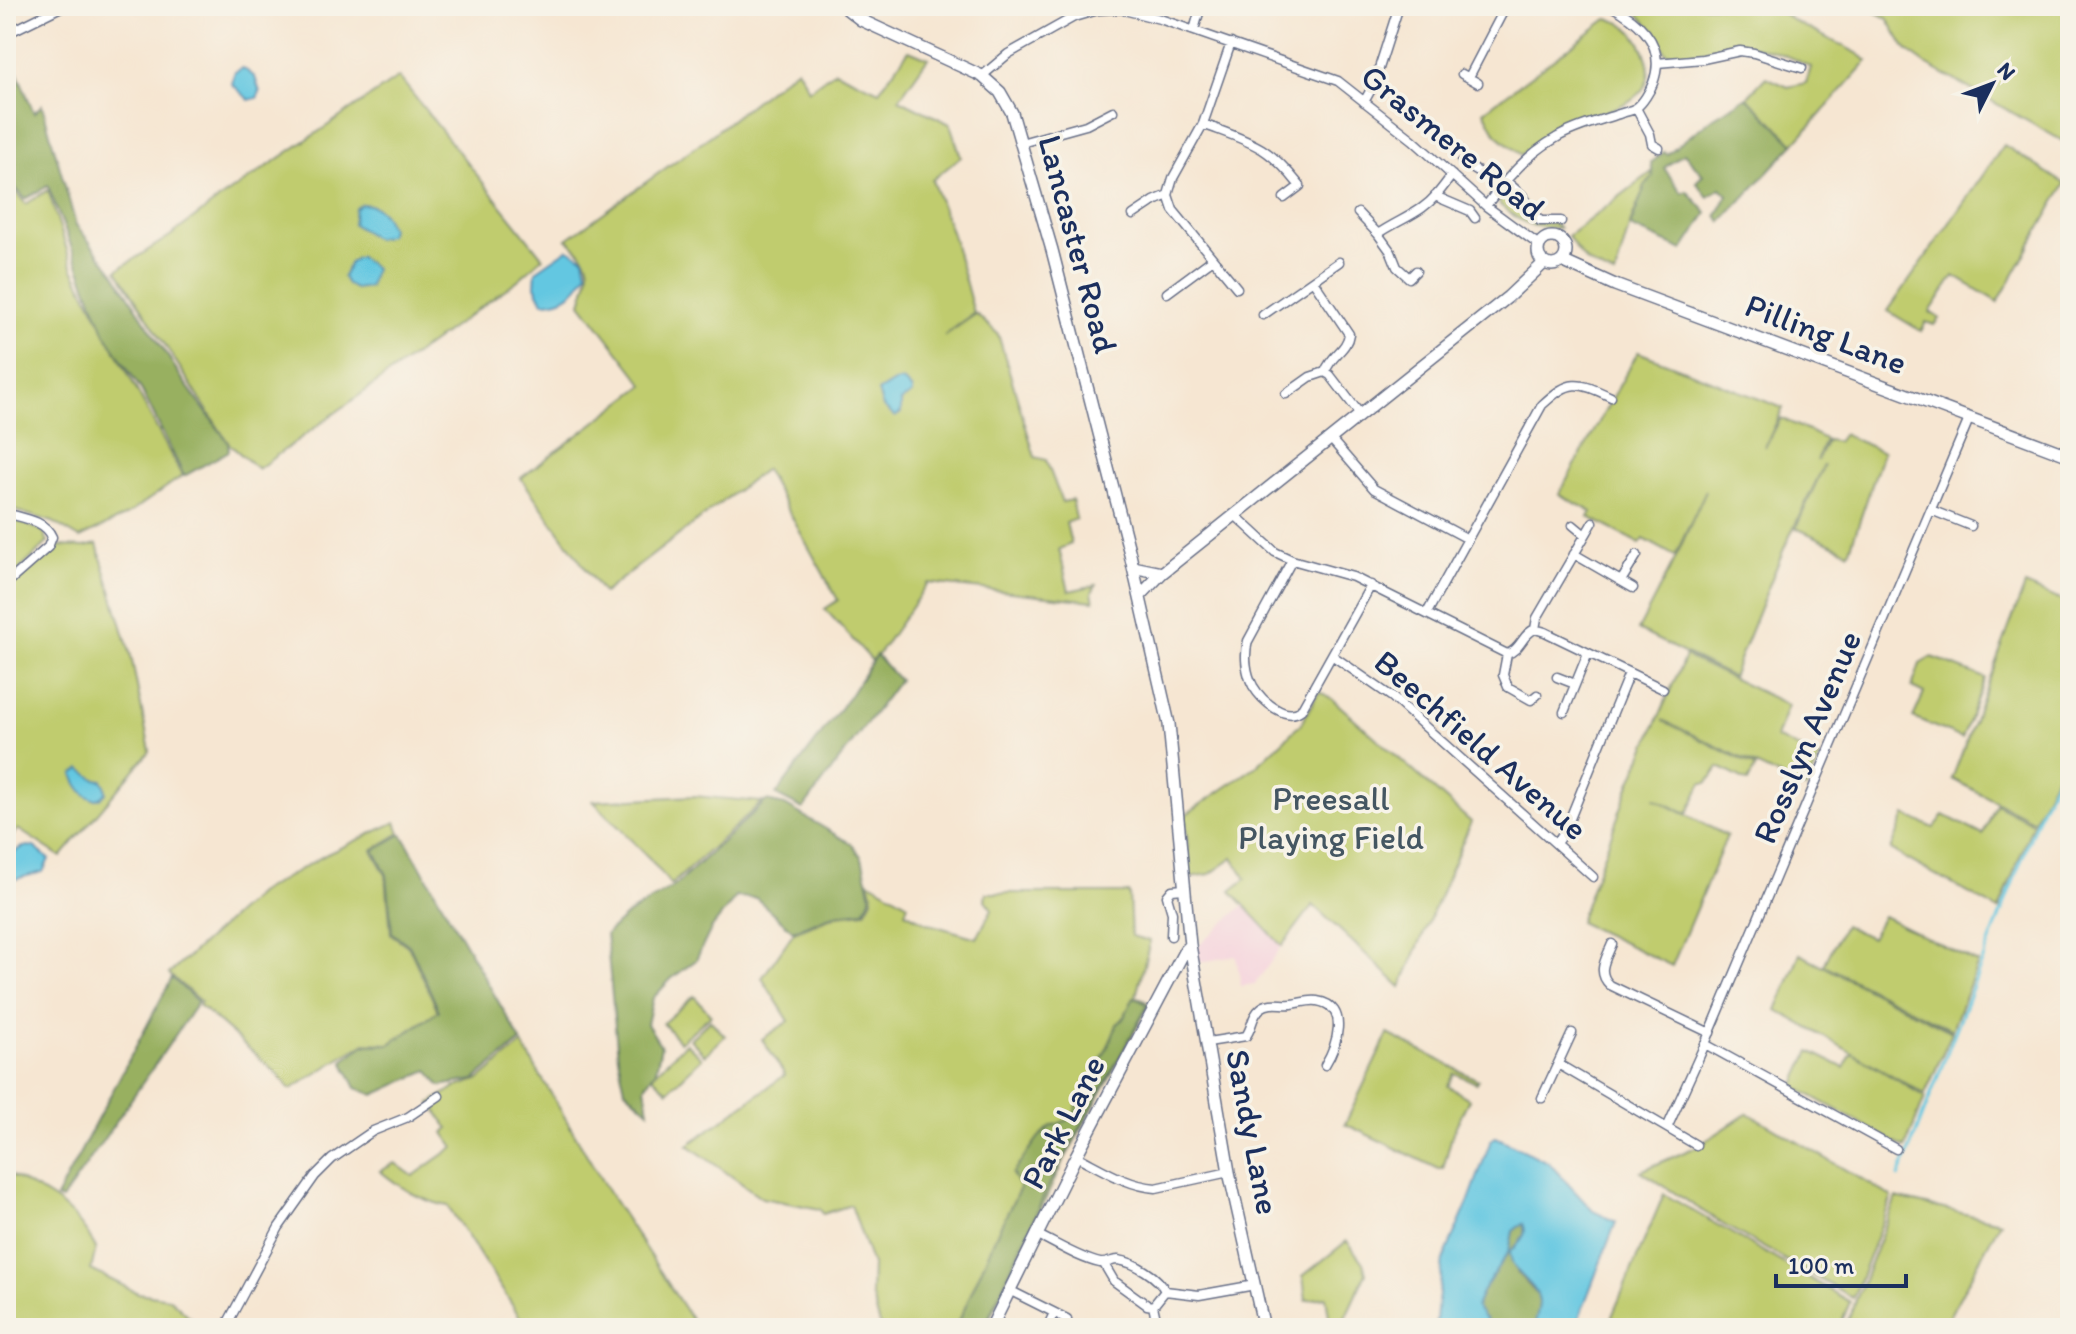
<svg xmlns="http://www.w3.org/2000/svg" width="2076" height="1334" font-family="Itim,sans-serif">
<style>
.built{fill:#f5cfdb}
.green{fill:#c0cc6e;stroke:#6e7e66;stroke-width:2}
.forest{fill:#98b061;stroke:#5a7060;stroke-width:2}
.water{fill:#63c7e1;stroke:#3f7ba0;stroke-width:2}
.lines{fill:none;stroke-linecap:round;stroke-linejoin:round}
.stream{stroke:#63c7e1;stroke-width:3}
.street-casing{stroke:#686f87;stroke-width:11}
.secondary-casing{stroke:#686f87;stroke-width:14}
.street{stroke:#fff;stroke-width:8}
.secondary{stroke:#fff;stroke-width:11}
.labels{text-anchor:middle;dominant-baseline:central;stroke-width:7;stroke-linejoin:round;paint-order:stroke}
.street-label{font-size:34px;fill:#1b2f5e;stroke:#f7f3e8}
.park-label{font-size:34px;fill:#445662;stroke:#f7f3e8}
</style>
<rect width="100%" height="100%" fill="#f7f3e8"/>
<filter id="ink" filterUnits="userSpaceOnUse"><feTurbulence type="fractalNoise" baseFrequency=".0125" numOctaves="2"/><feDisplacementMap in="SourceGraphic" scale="16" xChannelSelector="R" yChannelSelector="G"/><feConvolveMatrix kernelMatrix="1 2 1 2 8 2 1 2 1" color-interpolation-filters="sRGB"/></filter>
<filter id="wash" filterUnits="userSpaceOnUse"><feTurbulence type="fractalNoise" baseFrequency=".006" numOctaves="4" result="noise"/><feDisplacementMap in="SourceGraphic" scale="32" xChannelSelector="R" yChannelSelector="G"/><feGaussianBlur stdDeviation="1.8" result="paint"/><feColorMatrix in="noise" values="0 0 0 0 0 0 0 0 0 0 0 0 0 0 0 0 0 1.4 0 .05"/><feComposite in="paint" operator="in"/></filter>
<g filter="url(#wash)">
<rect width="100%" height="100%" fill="#f6e6d2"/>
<path class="built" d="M1244 905 1282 946 1255 984 1241 986 1236 956 1200 962 1196 948Z"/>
<path class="green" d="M1630 6H1772L1795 22 1857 53 1868 61 1794 144 1747 97 1766 77 1788 87 1806 83 1811 67C1788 56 1758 43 1732 45 1707 47 1692 62 1665 52L1655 31Z
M1863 6H2070V145L1924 63 1906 50 1887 18Z
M1607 19C1626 22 1635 31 1643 49 1671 108 1590 111 1557 129 1544 136 1532 146 1521 155L1496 134 1484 111Z
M909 50 928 58 899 99 950 124 961 157 932 180 952 234 974 313 944 336 976 314 998 334 1035 457 1046 460 1062 502 1072 500 1076 519 1066 523 1071 544 1059 549 1069 591 1096 585 1092 592 1094 601 928 583 873 662 825 609 838 600 765 469 603 593 521 478 644 385 581 303C591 269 596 264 567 239L713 134 797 68 809 90 835 71 879 91Z
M399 77 543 258 518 280 258 469 229 444 117 270 170 236 221 198Z
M2004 145 2065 184 1998 302 1954 276 1930 312 1939 318 1934 325 1926 322 1921 331 1888 311Z
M1652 172 1653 176C1633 204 1625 243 1615 276 1585 263 1585 263 1568 236Z
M6 181 26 204 48 190 73 269 182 476 127 515 80 538 53 522 6 508Z
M1506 192H1513L1523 201 1533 220 1555 224 1559 228C1530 228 1523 224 1500 205L1499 202Z
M1638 352 1783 408 1765 447 1781 418 1825 439 1817 461 1827 440 1837 442 1843 434 1883 452 1849 552 1796 528 1824 465 1785 546 1732 677 1638 630 1675 559 1706 490 1675 556 1644 539 1640 544 1589 517 1592 512 1559 494Z
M6 517 43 531 48 542 6 583Z
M97 544 131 656 150 751 61 857 18 829 6 844V586L57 546 85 547Z
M2025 585 2070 604V746L2034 821 1952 779Z
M1685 656 1788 705 1776 738 1820 758 1806 789 1662 720 1756 767 1748 782 1719 767 1707 783H1702L1687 814 1654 798 1727 836 1672 966 1579 922 1630 784Z
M1932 657 1985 678 1962 738 1913 718 1924 693 1912 687 1920 664Z
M1319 691 1332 699 1471 822 1401 987 1313 905 1282 946 1231 891 1246 879 1233 858 1210 874 1190 877 1185 815 1255 767 1301 724Z
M694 796 762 802 671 885 650 859 593 801Z
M1996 804 2033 823 1999 910 1891 850 1905 815 1934 828 1944 815 1983 835Z
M396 822 400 833 372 850 386 875 391 934 409 947 438 1011 390 1044 365 1043 290 1090 279 1075 199 1005 201 1002 169 974 259 893 327 854Z
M869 881 908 904 905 912 929 924 977 938 992 909 985 900 986 893H1129L1131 936 1150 941 1136 996 1150 1004 1062 1164 985 1328H881L871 1294 872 1265 851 1205 823 1214 820 1209 762 1198 688 1145 785 1075 762 1039 789 1021 762 978 794 932 837 915 865 912 873 897Z
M1883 916 1978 963 1952 1030 1824 965 1844 925 1871 938Z
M1800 954 1952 1032 1925 1094 1777 1010Z
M694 996 711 1015 680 1042 663 1023Z
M710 1020 725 1036 705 1055 690 1039Z
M1388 1034 1478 1080 1476 1083 1455 1073 1448 1086 1469 1099 1453 1132 1443 1169H1439L1345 1124Z
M686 1043 702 1058 668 1091 652 1076Z
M522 1044 609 1193 697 1328H527L448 1206C421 1201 401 1188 380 1171L395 1163 413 1176 454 1147 444 1133 449 1129 431 1103 454 1088 480 1079Z
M1810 1051 1844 1068 1852 1053 1925 1097 1905 1148 1794 1086Z
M1748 1113 1892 1197 1853 1298 1724 1225 1641 1171 1698 1146Z
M6 1173C48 1195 73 1205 96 1248L91 1270 138 1293 169 1298 202 1328H6Z
M1664 1194 1850 1302 1839 1328H1607Z
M1896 1198 2000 1222 1943 1328H1845Z
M1347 1241 1363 1263 1366 1273 1344 1320 1330 1322 1326 1297 1306 1300 1303 1276Z"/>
<path class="forest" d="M6 45 34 113 42 105 76 225 113 271 185 383 228 442 229 451 184 476 142 391 105 334 48 186 25 199 6 177Z
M1747 97 1794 144 1721 222 1717 215 1728 195 1721 188 1708 197 1696 182 1703 175 1684 153 1664 168 1682 193 1687 191 1707 213 1683 250 1630 227 1645 186 1653 176 1651 163 1664 152 1667 154 1714 117Z
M876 655 899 680 803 809 776 795 851 694Z
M766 801 785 805 853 845 862 858 871 896 864 911 835 914 793 931 756 898 736 897 711 929 696 960 671 979 653 998 647 1024 661 1046 656 1070 645 1086 649 1111 625 1090 618 1057 606 934 627 915 676 885Z
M402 834 521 1041 474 1080 440 1086 428 1070 374 1095 356 1088 343 1061 364 1045 390 1044 439 1011 410 946 392 933 387 875 374 850Z
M172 978 198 1002 62 1200 56 1198Z
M1134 997 1148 1005 1048 1187 984 1328H956L998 1231 1020 1188 1012 1174 1039 1137 1051 1126 1073 1118C1082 1084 1107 1058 1117 1024L1123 1019Z
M1523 1223C1528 1236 1519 1243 1510 1252L1518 1274 1537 1294 1540 1305 1535 1326 1482 1328 1486 1320 1476 1308 1482 1292 1509 1251 1513 1231Z"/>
<path class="water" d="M243 68 255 77 260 92 257 98 249 100 232 84 235 72Z
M361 204C378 204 385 214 391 229L389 235 376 239 353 224 355 209Z
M568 249 584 258 587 273C575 292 567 302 543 302L535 286 536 271Z
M359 257 375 268 369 287 355 289 347 284 343 277 350 262Z
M903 381 912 390V394L901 401V413L895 417 883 407 878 392 894 382Z
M81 769 95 779 102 780 105 785 106 793C92 810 77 787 73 774Z
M28 846 34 847 49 859 43 872 12 880 7 876C4 862 14 848 28 846Z
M1496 1137 1548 1162 1593 1211 1616 1222 1575 1328H1534C1535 1320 1539 1310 1539 1302 1537 1281 1511 1276 1510 1252 1519 1244 1529 1235 1523 1223L1513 1231 1509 1251 1482 1292 1476 1307 1486 1320 1482 1328H1435L1443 1260 1468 1203 1491 1140Z"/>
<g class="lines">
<path class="stream" d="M1899 1177 2042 807 2070 752"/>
</g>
</g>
<g filter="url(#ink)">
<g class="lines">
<defs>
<path id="street" d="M1070 6 1077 16
M1194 30 1201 6
M6 34 63 6
M1657 63 1703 59 1740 51 1754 53 1802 68
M1462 74 1478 83
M982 76 1008 54 1074 17 1098 10 1120 9 1160 19 1338 81 1413 140 1486 206 1539 245
M1469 77 1506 6
M1364 102 1374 84 1399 6
M1636 108 1650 134 1652 144 1659 148
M1203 124C1250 142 1267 144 1300 186L1284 198
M1021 143 1086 125 1113 111
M1462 162 1501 186
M1506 181 1522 195 1540 221H1561
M1168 195 1173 210 1237 288
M1435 196 1470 211 1475 218
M1486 206C1504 181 1529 153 1556 138 1574 127 1598 121 1619 114 1624 112 1631 111 1636 108 1643 103 1650 91 1653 83 1667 46 1641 22 1611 6
M1358 213 1378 234 1391 252 1397 267 1409 278 1416 271
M1133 215 1154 201 1168 195 1173 178 1203 124 1231 43
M1378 234C1392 224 1408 218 1422 208 1435 199 1443 187 1452 175
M1314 282 1349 334C1347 350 1332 354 1325 372
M1167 293 1213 259
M1263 315 1339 262
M1325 372 1330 375 1360 414
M1286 394 1310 377 1325 372
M1330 438 1374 489 1468 539
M1931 510 1971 526
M6 513C22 518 45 520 52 537L48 547 6 584
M1235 515 1275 552 1292 560 1353 577 1507 654C1521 650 1522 634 1535 629L1537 618 1593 522
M1573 525 1585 535
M1574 554 1633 588
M1292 560 1248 641C1244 655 1246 673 1253 686 1262 701 1286 722 1301 710L1371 585
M1621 581 1637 555
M1427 613 1542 405C1570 379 1577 381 1611 397
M1535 629 1545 632 1663 689
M1507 654 1503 675 1508 687 1531 700 1537 695
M1333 656 1392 697 1593 877
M1557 677 1575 684
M1564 712 1588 653
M1556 843 1565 831 1629 673
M1171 936 1172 913 1167 896 1172 890 1184 889
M1612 944C1606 959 1596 972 1610 985L1710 1033
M1208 1042 1246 1036C1253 1027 1251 1016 1261 1008 1270 1001 1281 1005 1292 1004 1301 1003 1308 1000 1317 1001 1351 1006 1336 1047 1325 1065
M1705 1044 1896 1149
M1558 1064 1696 1145
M1542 1098 1572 1033
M1667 1128 1705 1044 1969 419
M1076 1156C1102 1169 1127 1186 1156 1188L1229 1172
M1036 1234C1057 1244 1078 1258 1100 1263 1107 1264 1111 1260 1118 1260 1134 1262 1159 1277 1165 1291L1199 1295 1255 1285
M1104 1264 1114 1281 1147 1305 1153 1306 1165 1291
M1009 1290 1067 1319 1062 1328
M1153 1306 1158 1328
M225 1328 279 1227 315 1176 332 1159 373 1131 408 1117 439 1096
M1047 1328 1054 1313"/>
<path id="secondary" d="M843 6 861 20 982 76 1000 92 1012 113 1052 250 1129 550 1169 724 1190 945 1229 1172 1264 1328
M1538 251a14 14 0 1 1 28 0a14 14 0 1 1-28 0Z
M1562 261 1615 285 2070 456
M1133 567 1162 573
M1140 596 1162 573 1508 297 1544 263
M991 1328 1076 1156 1185 950 1190 945"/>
</defs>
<use href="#street" class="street-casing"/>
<use href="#secondary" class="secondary-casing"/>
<use href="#street" class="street"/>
<use href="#secondary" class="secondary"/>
</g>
</g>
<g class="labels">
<g class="street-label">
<text transform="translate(1453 142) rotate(39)">Grasmere Road</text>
<text transform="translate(1078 244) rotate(75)">Lancaster Road</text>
<text transform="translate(1826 334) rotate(21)">Pilling Lane</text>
<text transform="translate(1807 737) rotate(-67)">Rosslyn Avenue</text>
<text transform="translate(1481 745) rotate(41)">Beechfield Avenue</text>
<text transform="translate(1063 1122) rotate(-63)">Park Lane</text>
<text transform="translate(1253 1132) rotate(79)">Sandy Lane</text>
</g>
<g class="park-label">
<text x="1331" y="798">Preesall<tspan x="1331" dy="39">Playing Field</tspan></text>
</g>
</g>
<rect width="2076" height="1334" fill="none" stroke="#f7f3e8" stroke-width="32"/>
<g transform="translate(1992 84) rotate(48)" stroke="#f7f3e8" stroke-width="6" paint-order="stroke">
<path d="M0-6L14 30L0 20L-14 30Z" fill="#1b2f5e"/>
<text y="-12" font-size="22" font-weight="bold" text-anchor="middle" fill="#1b2f5e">N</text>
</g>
<path d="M1776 1274v12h130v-12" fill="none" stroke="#1b2f5e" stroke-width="4"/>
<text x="1788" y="1274" font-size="24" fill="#1b2f5e" stroke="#f7f3e8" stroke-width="6" paint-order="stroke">100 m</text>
</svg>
